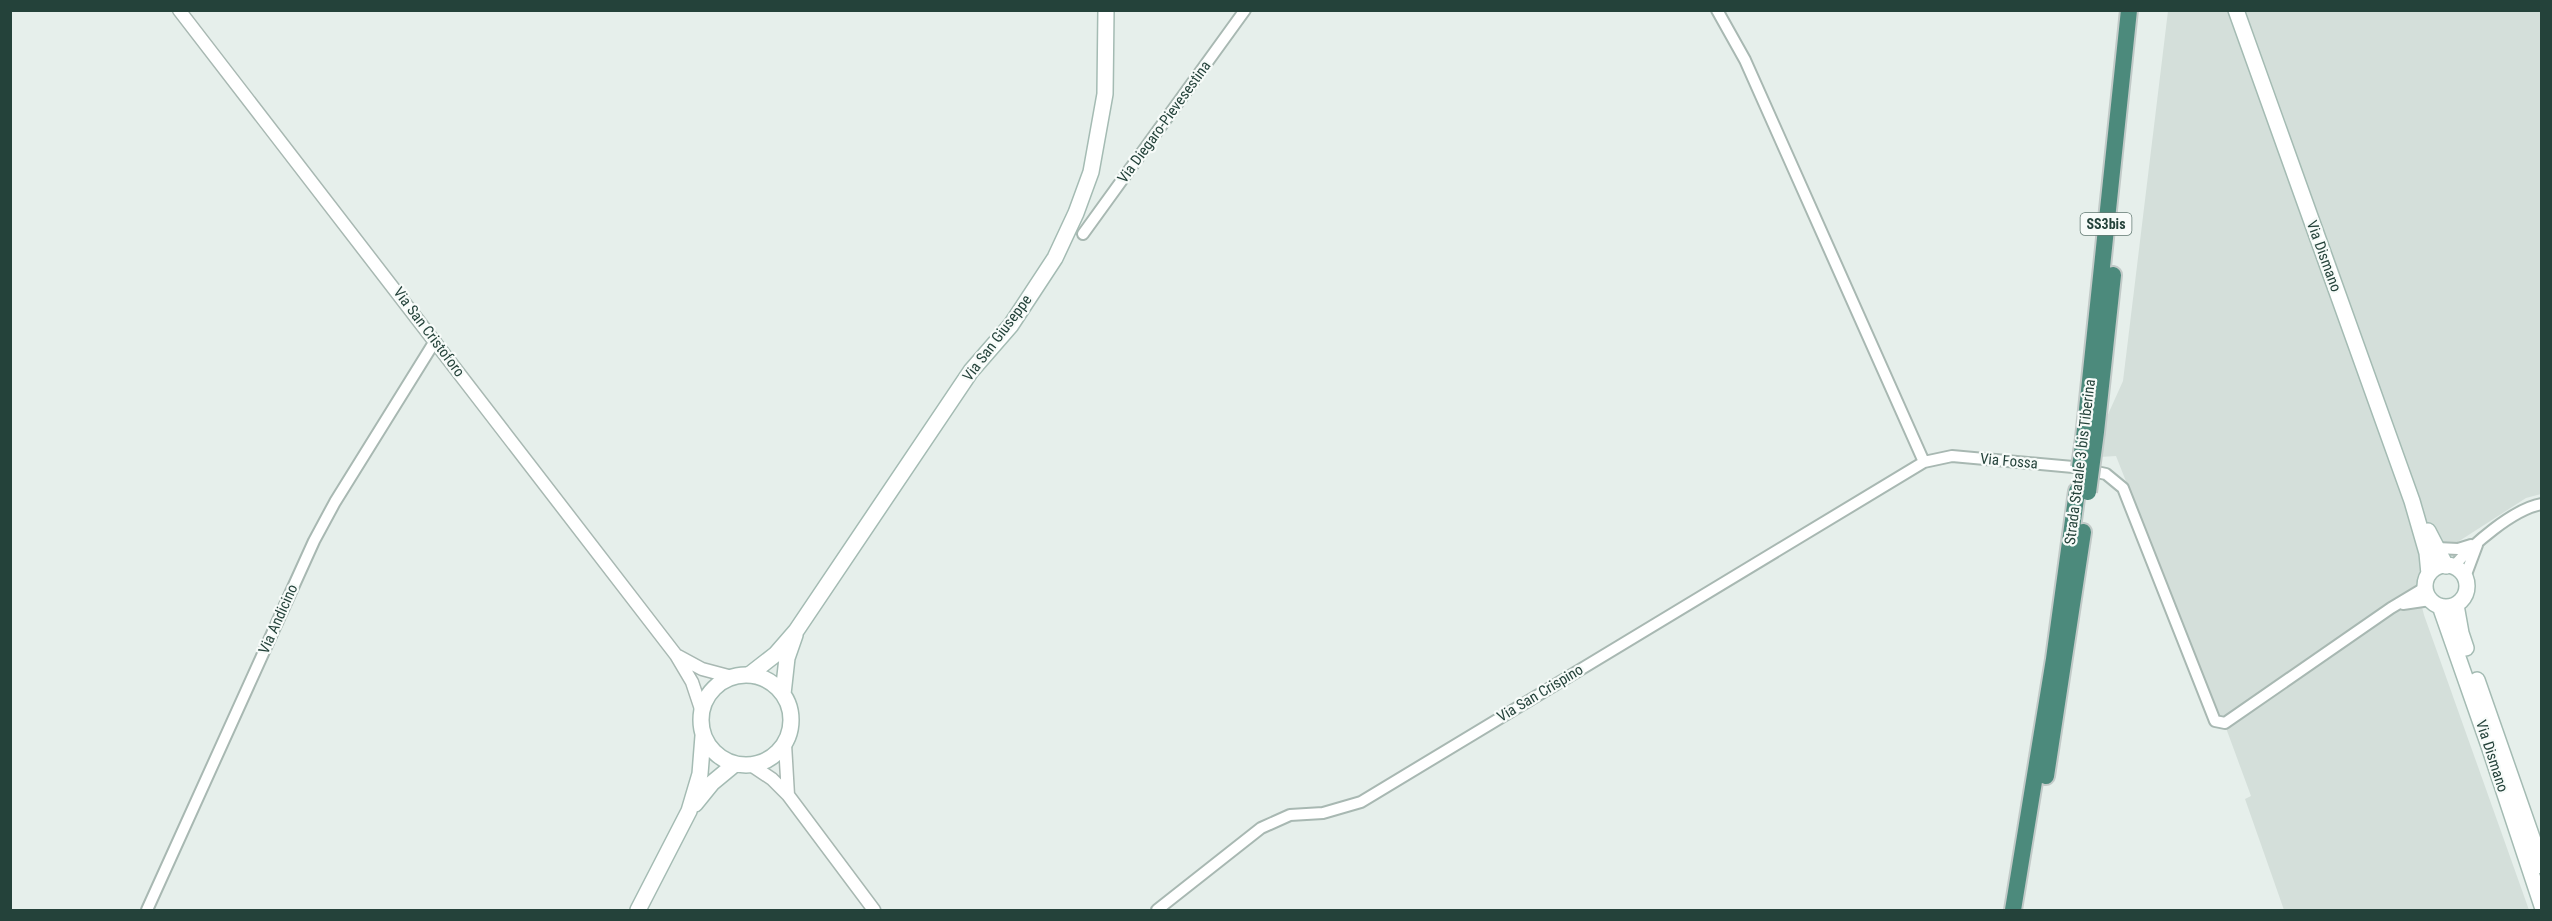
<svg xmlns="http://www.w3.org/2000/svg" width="2552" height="921" font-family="'Roboto Condensed',sans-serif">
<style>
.built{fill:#d4dfda}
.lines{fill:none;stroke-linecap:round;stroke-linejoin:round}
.minor-casing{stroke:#a8b8b2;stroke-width:14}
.tertiary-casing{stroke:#a8b8b2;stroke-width:15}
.secondary-casing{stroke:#a4bbb3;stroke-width:18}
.trunk-casing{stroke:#c2cac8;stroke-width:20}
.minor{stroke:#fff;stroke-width:10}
.tertiary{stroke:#fff;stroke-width:12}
.secondary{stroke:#fff;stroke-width:15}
.trunk{stroke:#4c8a7c;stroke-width:16}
.trunk-bridge-casing{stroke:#c2cac8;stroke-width:20;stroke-linecap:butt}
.trunk-bridge{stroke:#4c8a7c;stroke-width:16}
.labels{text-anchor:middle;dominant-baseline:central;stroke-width:4.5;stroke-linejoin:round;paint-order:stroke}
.shield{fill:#f7fbf9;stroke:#637a73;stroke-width:1.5}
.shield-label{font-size:14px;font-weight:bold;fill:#24423a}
.street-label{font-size:15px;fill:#24423a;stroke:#f7fbf9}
</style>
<rect width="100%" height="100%" fill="#e6efeb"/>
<path class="built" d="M2168 11H2541V494L2526 498 2436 556 2426 567 2420 580 2419 595 2424 615 2529 910H2284L2245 799 2251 796 2226 728 2208 689 2116 456 2100 457 2101 430 2123 381Z"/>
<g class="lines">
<defs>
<path id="minor" d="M1717 10 1745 60 1924 462 1952 456 2073 467 2106 474 2123 488 2215 721 2225 723 2391 608 2426 587
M1083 234 1245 10
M2437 548 2458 549 2471 545
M2453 567C2472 545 2513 509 2542 504
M2465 577 2477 545
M2403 604 2430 600
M147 910 314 541 335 502 435 341
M1157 910 1261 828 1290 815 1323 813 1361 802 1924 462"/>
<path id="tertiary" d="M179 10 676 655 692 682 701 709
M678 656 702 669 732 677
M785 744 788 795
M751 765 772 779 788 795 874 910"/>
<path id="secondary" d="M2236 10 2412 501 2427 553 2429 574
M2428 531 2446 566
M2425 586a21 21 0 1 1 42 0a21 21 0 1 1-42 0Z
M2456 605 2461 633 2466 648
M2440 606 2489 746 2542 906
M701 720a45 45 0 1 1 90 0a45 45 0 1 1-90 0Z
M749 675 776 654 796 631 971 371 1011 325 1055 258 1076 213 1091 172 1105 94 1106 10
M2477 680 2542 866
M783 694 787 658 795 635
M695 804 712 783 735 764
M638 910 689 811 700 774 703 736"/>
<path id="trunk" d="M2096 432 2113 275
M2084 438 2129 10
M2046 776 2083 532
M2013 910 2054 659 2077 491"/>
</defs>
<use href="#minor" class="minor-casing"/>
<use href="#tertiary" class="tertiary-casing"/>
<use href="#secondary" class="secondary-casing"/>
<use href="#trunk" class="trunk-casing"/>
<use href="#minor" class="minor"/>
<use href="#tertiary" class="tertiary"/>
<use href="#secondary" class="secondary"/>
<use href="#trunk" class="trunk"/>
<defs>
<path id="trunk-bridge" d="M2080 467 2084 438
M2088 492 2096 432"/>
</defs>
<use href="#trunk-bridge" class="trunk-bridge-casing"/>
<use href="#trunk-bridge" class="trunk-bridge"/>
</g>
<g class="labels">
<rect class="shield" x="2080.5" y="213" width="51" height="22" rx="4.5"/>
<g class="shield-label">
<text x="2106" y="224">SS3bis</text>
</g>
<g class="street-label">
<text transform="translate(1164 122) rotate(-54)">Via Diegaro-Pievesestina</text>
<text transform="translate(2324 256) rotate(70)">Via Dismano</text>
<text transform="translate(429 332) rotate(53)">Via San Cristoforo</text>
<text transform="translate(997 338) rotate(-53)">Via San Giuseppe</text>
<text transform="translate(2009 461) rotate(5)">Via Fossa</text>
<text transform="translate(2080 462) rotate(-83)">Strada Statale 3 bis Tiberina</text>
<text transform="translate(278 619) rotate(-66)">Via Andicino</text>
<text transform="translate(1540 693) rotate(-31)">Via San Crispino</text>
<text transform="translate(2492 756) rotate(72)">Via Dismano</text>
</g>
</g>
<rect width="2552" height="921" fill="none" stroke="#24423a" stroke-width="24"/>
</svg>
